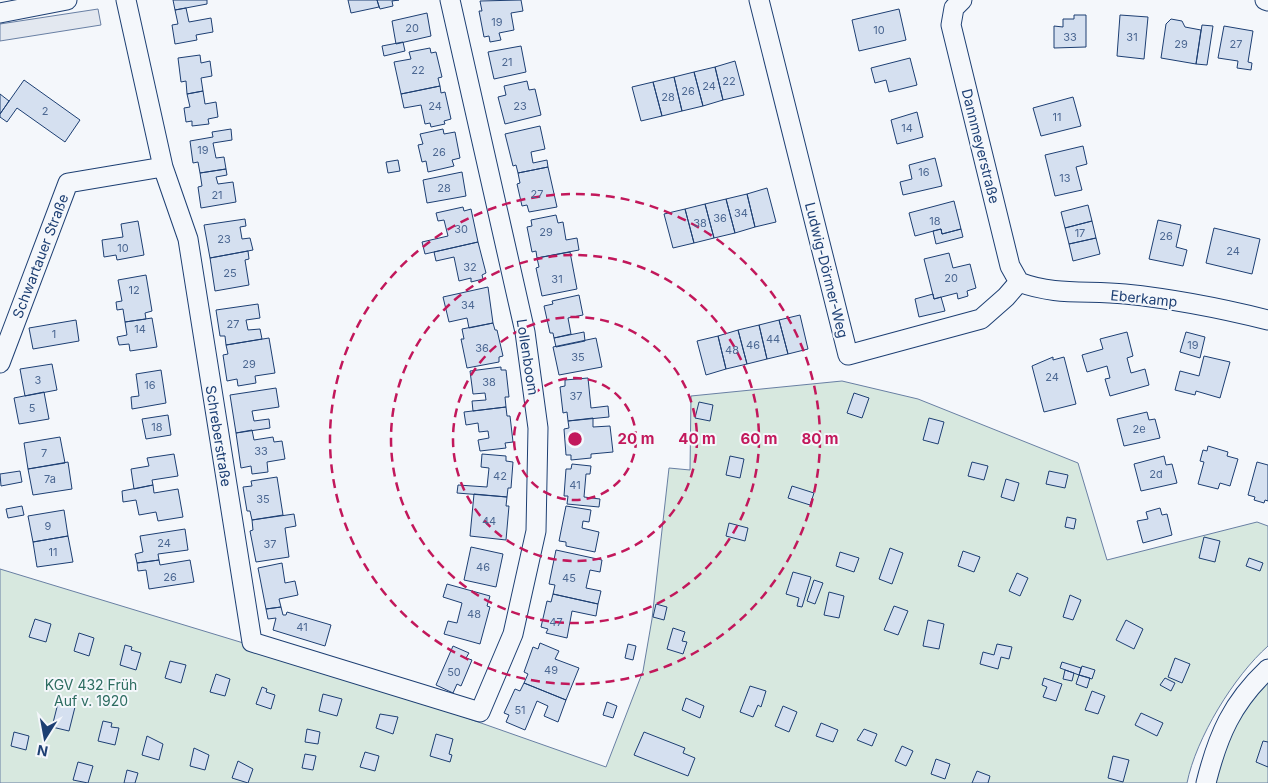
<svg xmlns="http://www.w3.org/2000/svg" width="1268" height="783" font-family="Inter,sans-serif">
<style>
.green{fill:#d7e8df;stroke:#687fa3}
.parking{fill:#e3e8f0;stroke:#687fa3}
.building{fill:#d5e0f0;stroke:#1d3f73}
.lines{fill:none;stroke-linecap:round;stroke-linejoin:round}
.street-casing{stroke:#1d3f73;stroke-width:21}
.street{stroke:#f4f7fb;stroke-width:19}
.ring{fill:none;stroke:#c2185b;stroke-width:2.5;stroke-dasharray:9 6}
.labels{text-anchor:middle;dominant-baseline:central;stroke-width:4;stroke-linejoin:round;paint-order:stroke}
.number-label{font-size:11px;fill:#4b6792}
.street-label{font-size:14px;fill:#1d3f73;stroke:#f4f7fb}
.park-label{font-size:14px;fill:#2c6c60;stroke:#f4f7fb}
.centre{fill:#c2185b;stroke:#f4f7fb;stroke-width:2.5}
.ring-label{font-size:15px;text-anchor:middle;font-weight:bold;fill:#c2185b;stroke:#f4f7fb;stroke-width:4;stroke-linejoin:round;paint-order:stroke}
</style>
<rect width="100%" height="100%" fill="#f4f7fb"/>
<path class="green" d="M842 381 918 399 1078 463 1107 560 1257 522 1268 526V646C1234 676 1196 738 1187 783H0V569L319 666 606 767 643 671 652 619 669 468 690 470 691 396Z
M1268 680V783H1215C1225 745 1240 708 1268 680Z"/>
<path class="parking" d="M98 9 101 25 0 41V24Z"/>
<path class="building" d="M173 0H207V4L175 10Z
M348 0H377L379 7 351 13Z
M377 0H399L392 1 393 6 380 9Z
M521 0 523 11 511 13 514 30 499 33 501 40 490 42 489 36 484 37 479 11H482L480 1Z
M186 8 189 22 211 18 213 32 196 35 197 40 175 44 172 25 178 24 175 10Z
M899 9 906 40 859 51 852 20Z
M427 13 431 36 396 44 392 21Z
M1074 15H1086V47L1054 48V26L1063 27V19H1074Z
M1120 15 1148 17 1144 59 1117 56Z
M1171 19 1182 21 1185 27 1201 30 1196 64 1161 58 1166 24Z
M1202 25 1213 26 1207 65 1196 64Z
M1224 26 1253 31 1248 62 1252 63 1251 70 1237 68 1238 61 1218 58Z
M403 42 405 51 384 56 382 46Z
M521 46 526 72 494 79 488 52Z
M430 48 431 53 436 52 442 77 438 78 440 86 401 94 394 62 411 59 409 52Z
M200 55 201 63 210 61 212 76 201 78 203 91 187 94 186 81 181 82 178 58Z
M910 58 917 85 889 92 886 80 875 83 871 68Z
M735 61 744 95 723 100 715 67Z
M715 67 723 100 703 106 694 72Z
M694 72 703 106 682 111 674 77Z
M674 77 682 111 662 116 653 82Z
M24 80 80 120 65 142 17 108 7 122 0 117V114Z
M527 81 529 90 535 89 541 115 505 124 498 97 506 95 504 86Z
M653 82 662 116 641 121 632 87Z
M440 86 441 93 445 92 451 119 444 121 445 124 431 127 430 123 425 124 421 105 404 108 401 94Z
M203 91 205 104 216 102 218 117 208 119 209 124 192 126V121L186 122 184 108 190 107 187 94Z
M0 94 9 101 0 114Z
M1073 97 1081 126 1041 136 1033 108Z
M917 112 923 137 897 144 891 120Z
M540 126 545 149 531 152 533 163 547 160 548 167 518 173 516 165 513 166 505 134Z
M231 129 232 140 213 143 216 158 224 157 226 169 200 173 198 162 193 163 190 141 213 137 212 132Z
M443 129 444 134 455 132 460 158 452 160 454 166 428 172 426 161 422 162 418 145 423 144 420 134Z
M1083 146 1087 164 1076 167 1082 190 1055 196 1045 155Z
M935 158 942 186 903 195 900 182 912 179 909 165Z
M398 160 400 171 388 173 386 162Z
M548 167 557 207 529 212 527 205 522 206 517 184 520 183 518 173Z
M226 169 227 175 216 177 218 184 233 182 236 202 201 208 198 187 202 186 200 173Z
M462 172 466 196 427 203 423 180Z
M767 188 776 222 755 227 747 194Z
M747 194 755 227 735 233 726 199Z
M726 199 735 233 714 238 705 204Z
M954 201 961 229 942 234 941 229 915 236 909 213Z
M705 204 714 238 694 243 685 209Z
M1088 205 1092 221 1065 228 1061 212Z
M463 207 464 211 471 209 478 242 425 254 422 242 448 236 444 220 438 221 436 213Z
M685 209 694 243 673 248 664 214Z
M556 215 558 223 563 222 566 240 577 238 579 250 537 258 536 251 532 252 527 227 532 226 531 220Z
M245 219 246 226 240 227 242 239 250 238 253 250 210 258 204 225Z
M1158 220 1181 225 1176 247 1187 250 1183 266 1149 259Z
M138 221 144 255 117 260 116 255 104 257 102 240 123 237 121 224Z
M1092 221 1096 238 1069 244 1065 228Z
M1214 228 1260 239 1252 274 1206 263Z
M941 229 942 234 961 229 963 237 936 244 933 231Z
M1096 238 1100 254 1073 261 1069 244Z
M478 242 486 273 482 275 483 279 471 282V278L459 281 454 257 436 261 434 252Z
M248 251 249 259 245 260 249 285 215 291 210 258Z
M570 252 577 289 542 296 536 268 539 267 537 258Z
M949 253 953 268 970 264 976 288 967 291 968 296 958 299 957 293 934 299 924 259Z
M146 275 152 311 145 313 146 319 125 322 123 309 117 310 116 302 122 301 118 280Z
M488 287 493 323 469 328 467 318 449 322 443 297Z
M933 294 934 299 941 297 945 311 919 317 915 299Z
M579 295 583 315 568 318 571 334 554 338 553 333H550L544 306 553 304 552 301Z
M258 304 260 318 246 320 248 330 260 329 262 339 226 345 225 336H220L216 310Z
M800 315 808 349 788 354 779 320Z
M152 318 157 347 130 351 129 344 119 345 117 337 127 335 125 322Z
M76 320 79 341 33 349 29 328Z
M779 320 788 354 767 359 759 325Z
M493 323 495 330H497L503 356 499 357V362L467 368 461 339H464L462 329Z
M759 325 767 359 747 364 738 330Z
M738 330 747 364 726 369 718 336Z
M584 332 585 341 556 347 554 338Z
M1127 332 1133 356 1127 358 1131 373 1145 369 1149 385 1110 396 1105 379 1110 378 1107 366 1087 372 1082 355 1103 349 1100 339Z
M1186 332 1205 337 1200 358 1180 352Z
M718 336 726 369 706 375 697 341Z
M269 338 275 373 255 376 256 383 238 386 237 379 227 381 223 355 228 354 226 345Z
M596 338 602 367 559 375 553 347Z
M1204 356 1230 362 1220 398 1196 391 1195 395 1175 390 1180 371 1199 376Z
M1053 357V360L1064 357 1076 404 1044 412 1032 366Z
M52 364 57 390 25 396 20 369Z
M501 367V370H506L509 397H505L506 407 473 411 472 401 486 400 485 393 473 394 470 371Z
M161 370 166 403 132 409 131 397 139 396 136 374Z
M588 378 591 408 608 406 609 417 568 421 567 412 563 413 560 387 565 386V380Z
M276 388 279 407 252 411 254 421 269 419 270 428 236 433 230 395Z
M44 392 49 419 19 424 14 398Z
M854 393 869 398 862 418 847 413Z
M699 402 713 405 710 421 695 418Z
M506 407 507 416H510L513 442 505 443 506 448 480 451 478 440 489 438 488 431 479 432 478 423 466 425 464 412Z
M1147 412 1149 420 1155 419 1160 438 1124 446 1117 419Z
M168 415 171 435 146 439 142 419Z
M593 418V427L610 426 613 452 591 454V458L571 460V455H566L564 429 569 428 568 421Z
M929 418 944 422 938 444 923 440Z
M252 430 254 440 273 437 274 442 282 441 285 459 267 462 268 472 252 474 251 466 241 468 236 433Z
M60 437 65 463 28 469 24 443Z
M1208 446 1228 452 1227 456 1238 459 1230 486 1220 483 1218 489 1198 484 1204 462 1200 461 1203 450 1207 451Z
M174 454 178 476 152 480 153 485 134 489 131 469 149 466 147 458Z
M482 454 506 456V461L513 462 511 488H508L507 497 457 493 458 485 487 487 489 468 481 467Z
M730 456 744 459 740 478 726 475Z
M1164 456 1166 465 1172 464 1177 483 1141 491 1134 464Z
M68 462 72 489 33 495 28 469Z
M972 462 988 466 984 480 968 476Z
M1257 462 1268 465V501L1265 500 1264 503 1254 500 1255 497 1248 495Z
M572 464 591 466 590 474H586L584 497 600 499 599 507 567 504 568 496H564L566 469H571Z
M20 471 22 482 1 486 0 474Z
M1049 471 1068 475 1065 488 1046 484Z
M277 477 283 515 252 520 250 511H247L243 487 252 486 251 481Z
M1006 479 1019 483 1014 501 1001 497Z
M153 485 154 493 178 489 183 517 158 521 156 512 139 515 136 500 123 502 122 491Z
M792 486 814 493 810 505 788 498Z
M474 494 507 497 506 506H509L506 540 470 536Z
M22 506 24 515 8 518 6 509Z
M566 506 591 510 589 522 583 521 582 528 599 532 595 552 566 546V542L559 541Z
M1160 508 1162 515 1167 514 1172 535 1143 543 1137 521 1148 519 1146 512Z
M64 510 68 536 33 542 28 516Z
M294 514 296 526 285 528 289 557 256 562 250 531 253 530 252 520Z
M1067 517 1076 519 1074 529 1065 527Z
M729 523 748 528 745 541 726 536Z
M185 529 188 550 158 554 159 560 137 563 135 554 143 552 140 536Z
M68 536 73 562 37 567 33 542Z
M1204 537 1220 541 1215 562 1199 558Z
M471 547 503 554 496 587 464 580Z
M890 548 903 553 892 584 879 579Z
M556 550 602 560 600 572 590 570 586 588 601 591 598 604 553 594 555 585 549 584Z
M963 551 980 557 974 572 958 566Z
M840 552 859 558 854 572 836 566Z
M1249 558 1263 563 1260 571 1246 566Z
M159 560 160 565 190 560 194 582 149 589 146 570 138 571 137 563Z
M282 563 285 583 295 581 298 595 279 599 281 607 266 609 258 568Z
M793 572 811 577 802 607 797 606 799 598 786 594Z
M1017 573 1028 578 1020 596 1009 591Z
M814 580 823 583 815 604 807 601Z
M447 584 490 596 487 606 490 607 480 644 444 634 448 621 457 623 462 603 443 597Z
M829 592 844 596 839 618 824 615Z
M553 594 598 604 596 616 572 611 567 638 546 633 548 629 541 627 547 601 551 602Z
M1070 595 1081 600 1073 620 1063 617Z
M656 604 667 607 664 620 653 617Z
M894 606 908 611 898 635 884 630Z
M281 607 283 615H286L287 612 331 625 325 646 273 630 276 618 268 619 266 609Z
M35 619 51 624 46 642 29 637Z
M928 620 944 624 939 649 923 646Z
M1126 620 1143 629 1134 649 1116 640Z
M673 628 685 632 682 641 687 642 683 654 667 649Z
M79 633 94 638 89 656 74 651Z
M540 643 559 651 555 659 579 668 566 700 524 683 528 674 524 672 533 647 538 649Z
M628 644 636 646 633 660 625 658Z
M997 644 1012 647 1009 659 1001 657 998 669 980 664 983 652 994 655Z
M125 645 132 647 131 650 141 653 136 670 120 665Z
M453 646 469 653 466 658 472 660 461 686 457 684 453 693 436 685Z
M1175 658 1190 664 1182 683 1168 677Z
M170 661 186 665 181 683 165 678Z
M1062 662 1081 668 1079 675 1060 668Z
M1082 666 1095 670 1092 679 1079 675Z
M1065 670 1074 673 1072 681 1063 679Z
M216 674 230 679 225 696 210 692Z
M1079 675 1090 678 1087 688 1076 684Z
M1044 678 1062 684 1056 701 1043 697 1047 687 1042 685Z
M1165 678 1175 683 1171 691 1160 685Z
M524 683 566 700 558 722 544 716 548 706 537 701 525 730 506 722 509 715 504 713 515 689 520 691Z
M750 686 766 691 761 707 758 705 753 717 740 712Z
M262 687 267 689 266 692 275 695 271 709 256 704Z
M1092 691 1105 696 1098 714 1085 710Z
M323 694 342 699 337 716 319 711Z
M686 698 704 706 700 718 682 710Z
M607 702 617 706 613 718 603 715Z
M58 703 75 707 69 731 52 727Z
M783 706 797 712 789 732 775 726Z
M1141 713 1163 723 1157 736 1135 725Z
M380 714 398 717 393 734 376 728Z
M103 721 112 723 111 727 119 728 115 745 98 741Z
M821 723 838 730 833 742 816 736Z
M307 729 320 732 318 744 305 742Z
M864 729 877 734 872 746 857 740Z
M14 732 29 736 26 750 11 746Z
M644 732 685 748 683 753 695 758 688 776 634 755Z
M436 734 453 739 449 754 452 755 450 762 430 756Z
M147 736 163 744 159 760 142 755Z
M1263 741 1268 742V767L1256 762Z
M902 746 913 751 906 766 895 761Z
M194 748 209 755 205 770 190 766Z
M365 752 379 756 375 771 360 767Z
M305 754 316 756 313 770 302 768Z
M1113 756 1129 760 1123 782 1108 778Z
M936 759 950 764 945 779 931 774Z
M238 761 253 769 248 783 232 778Z
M78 762 93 766 88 783 73 780Z
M127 770 138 773 135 783H124Z
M977 771 990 776 988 783H972Z"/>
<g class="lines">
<defs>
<path id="street" d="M126 0 163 167 188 239 252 642 480 712 513 634 536 531 538 428 525 332 450 0
M759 0 848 355 981 319 1006 297 1019 282
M962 0 954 8 951 25 1010 266 1019 282
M1265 0 1268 1
M0 13 67 0
M1019 282C1055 296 1088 290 1125 294 1174 299 1220 308 1268 320
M0 363 68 183 163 167
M1206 783C1218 735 1232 703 1268 669"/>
</defs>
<use href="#street" class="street-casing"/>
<use href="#street" class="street"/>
</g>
<g class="ring">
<circle cx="575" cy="439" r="61"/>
<circle cx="575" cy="439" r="122"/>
<circle cx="575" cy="439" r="184"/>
<circle cx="575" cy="439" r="245"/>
</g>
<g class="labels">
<g class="number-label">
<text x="497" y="22">19</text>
<text x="412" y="28">20</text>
<text x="879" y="30">10</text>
<text x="1070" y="37">33</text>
<text x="1132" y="37">31</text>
<text x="1181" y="44">29</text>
<text x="1236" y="44">27</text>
<text x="507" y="62">21</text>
<text x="418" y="70">22</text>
<text x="729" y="81">22</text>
<text x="709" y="86">24</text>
<text x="688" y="91">26</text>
<text x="668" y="97">28</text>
<text x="435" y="106">24</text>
<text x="520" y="106">23</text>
<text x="45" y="111">2</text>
<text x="1057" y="117">11</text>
<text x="907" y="128">14</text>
<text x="203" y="150">19</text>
<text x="439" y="152">26</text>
<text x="924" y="172">16</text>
<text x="1065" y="178">13</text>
<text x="444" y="188">28</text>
<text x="537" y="194">27</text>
<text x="217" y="195">21</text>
<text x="741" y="213">34</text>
<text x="720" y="218">36</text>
<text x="935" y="221">18</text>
<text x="700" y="223">38</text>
<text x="461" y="229">30</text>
<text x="546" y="232">29</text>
<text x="1080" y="233">17</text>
<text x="1166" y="236">26</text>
<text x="224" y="239">23</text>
<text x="123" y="248">10</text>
<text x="1233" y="251">24</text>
<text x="470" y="267">32</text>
<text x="230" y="273">25</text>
<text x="951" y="278">20</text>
<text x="557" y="279">31</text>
<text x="134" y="290">12</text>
<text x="468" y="305">34</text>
<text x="233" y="324">27</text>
<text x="140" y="329">14</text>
<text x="54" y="334">1</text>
<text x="773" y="339">44</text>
<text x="753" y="345">46</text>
<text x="1193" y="345">19</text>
<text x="482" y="348">36</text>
<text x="732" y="350">48</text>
<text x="578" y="357">35</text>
<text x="249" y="364">29</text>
<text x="1052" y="377">24</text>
<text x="38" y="380">3</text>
<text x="489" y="382">38</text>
<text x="150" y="385">16</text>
<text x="576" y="396">37</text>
<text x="32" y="408">5</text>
<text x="157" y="427">18</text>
<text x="1139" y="429">2e</text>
<text x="261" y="451">33</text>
<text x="44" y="453">7</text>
<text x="1156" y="474">2d</text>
<text x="500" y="476">42</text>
<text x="50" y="479">7a</text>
<text x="575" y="485">41</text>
<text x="263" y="499">35</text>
<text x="489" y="521">44</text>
<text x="48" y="526">9</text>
<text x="164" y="543">24</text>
<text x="270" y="544">37</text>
<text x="53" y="552">11</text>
<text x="483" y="567">46</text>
<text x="170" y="577">26</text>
<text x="569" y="578">45</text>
<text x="474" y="614">48</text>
<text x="556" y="622">47</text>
<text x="302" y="627">41</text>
<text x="551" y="670">49</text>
<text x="454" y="672">50</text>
<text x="520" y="710">51</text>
</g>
<g class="street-label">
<text transform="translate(981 146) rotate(76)">Dannmeyerstraße</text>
<text transform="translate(40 256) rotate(-69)">Schwartauer Straße</text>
<text transform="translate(827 270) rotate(76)">Ludwig-Dörmer-Weg</text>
<text transform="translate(1144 298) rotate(6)">Eberkamp</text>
<text transform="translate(528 357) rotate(81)">Lollenboom</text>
<text transform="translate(219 436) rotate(81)">Schreberstraße</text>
</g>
<g class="park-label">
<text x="91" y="684">KGV 432 Früh<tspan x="91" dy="16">Auf v. 1920</tspan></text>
</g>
</g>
<circle cx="575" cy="439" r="8" class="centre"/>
<g class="ring-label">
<text x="636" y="444">20 m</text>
<text x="697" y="444">40 m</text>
<text x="759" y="444">60 m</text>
<text x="820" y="444">80 m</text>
</g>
<g transform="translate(45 738) rotate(191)" stroke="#f4f7fb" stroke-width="4" paint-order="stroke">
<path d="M0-4L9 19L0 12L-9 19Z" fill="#1d3f73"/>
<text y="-8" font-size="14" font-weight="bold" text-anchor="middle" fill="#1d3f73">N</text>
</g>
</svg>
